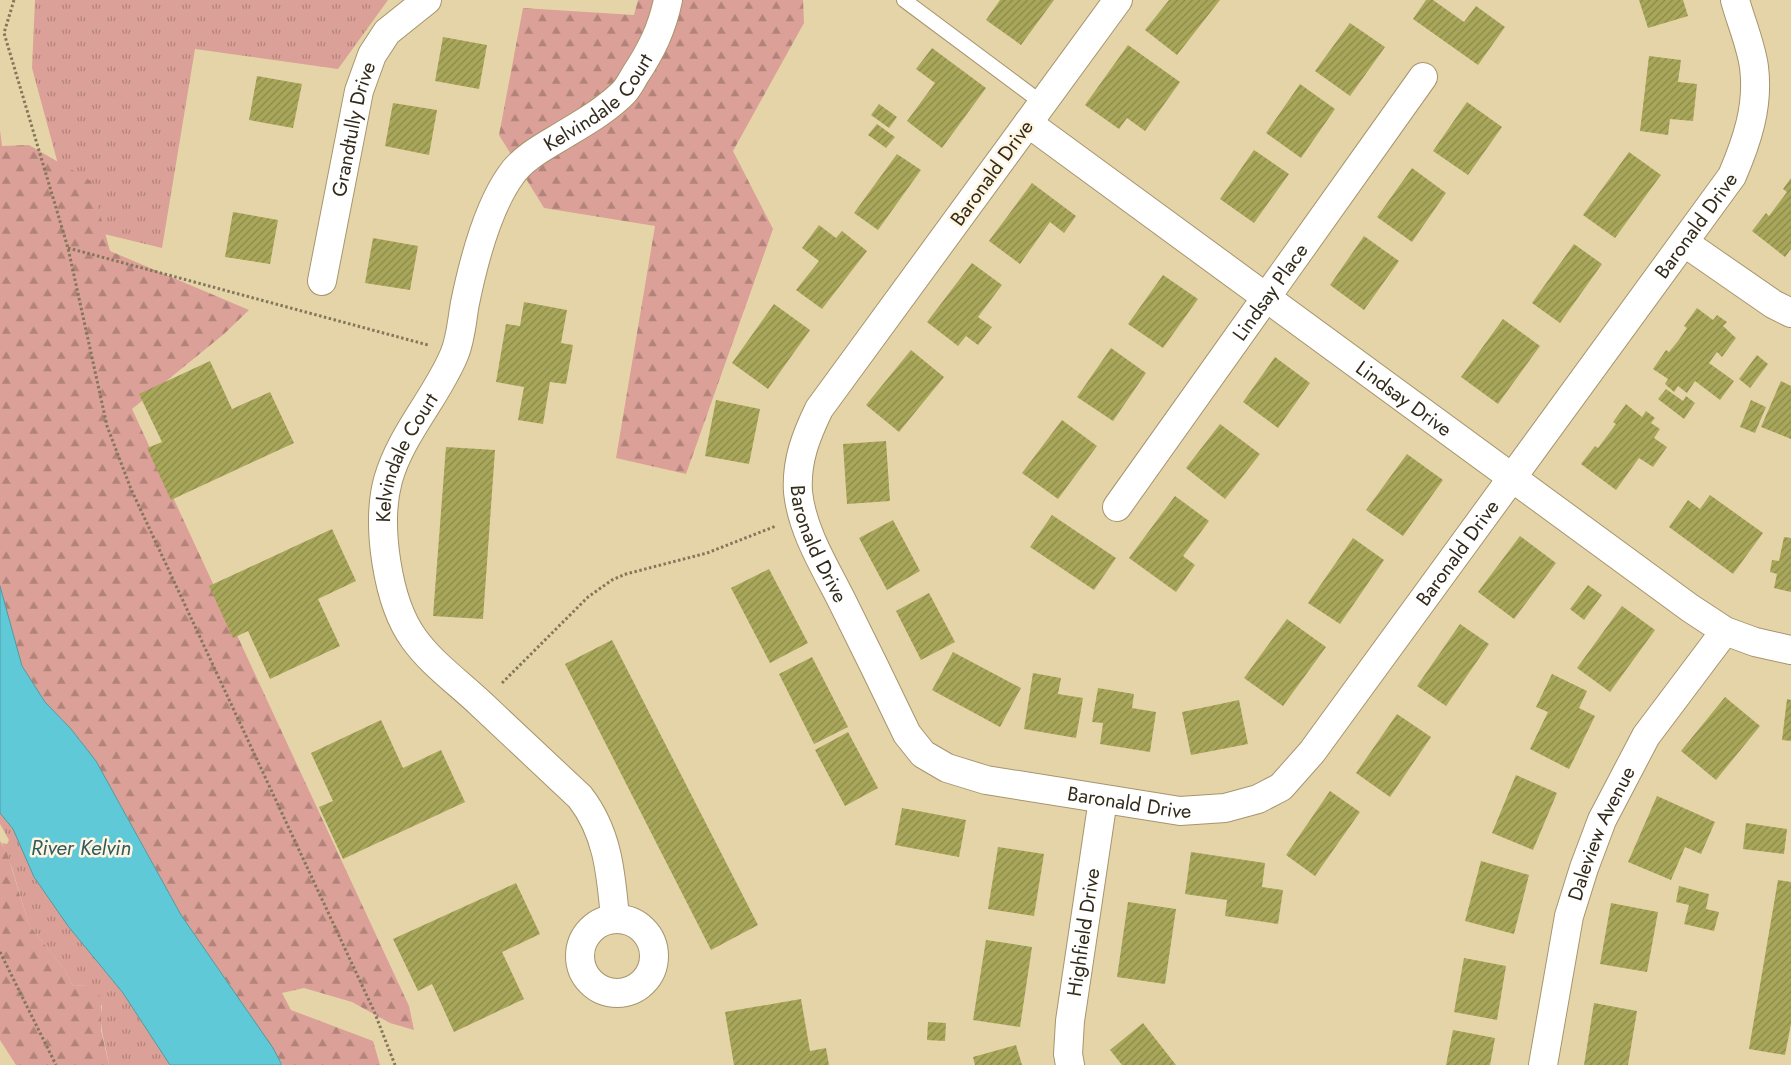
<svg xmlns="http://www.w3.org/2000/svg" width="1791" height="1065" font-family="Jost,sans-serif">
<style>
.grass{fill:url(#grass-tufts)}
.forest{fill:url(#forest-firs)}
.water{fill:#5fc9d8;stroke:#529a9f}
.building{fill:url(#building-hatch)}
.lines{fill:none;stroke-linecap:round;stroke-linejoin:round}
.lane-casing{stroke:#a6956c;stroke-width:16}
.street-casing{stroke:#a6956c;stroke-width:30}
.path{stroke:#83775b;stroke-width:3;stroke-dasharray:2.5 2.5;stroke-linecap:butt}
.lane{stroke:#fff;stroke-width:14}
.street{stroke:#fff;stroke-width:28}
.labels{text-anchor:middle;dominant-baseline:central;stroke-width:5;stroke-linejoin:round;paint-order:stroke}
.street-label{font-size:20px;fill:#322b1b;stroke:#fff5e0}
.water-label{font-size:21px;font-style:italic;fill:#2d5b62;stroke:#fff5e0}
</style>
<defs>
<pattern id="grass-tufts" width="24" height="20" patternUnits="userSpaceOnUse" patternTransform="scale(1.25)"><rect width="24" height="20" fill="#dba097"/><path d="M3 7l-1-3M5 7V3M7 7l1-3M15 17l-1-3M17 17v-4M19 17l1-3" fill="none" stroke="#b2837a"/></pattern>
<pattern id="forest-firs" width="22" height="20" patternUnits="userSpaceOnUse" patternTransform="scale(1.25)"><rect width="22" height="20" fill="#dba097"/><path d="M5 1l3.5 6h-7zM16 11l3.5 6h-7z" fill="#b2837a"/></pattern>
<pattern id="building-hatch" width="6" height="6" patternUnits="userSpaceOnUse" patternTransform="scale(1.25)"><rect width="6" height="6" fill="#a9a75a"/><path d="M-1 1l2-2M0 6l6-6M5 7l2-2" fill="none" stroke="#8a884a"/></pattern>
</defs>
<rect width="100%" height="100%" fill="#e6d4a9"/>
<path class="grass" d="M35 0H388L338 69 195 49 162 248 75 227 32 68Z
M0 813 13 829 34 877 68 926 123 993 170 1065H109C106 1044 98 1027 102 1006L87 985 73 986 65 970 29 925 12 868 2 843 7 844 9 840 0 824Z"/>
<path class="forest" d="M638 0H803L804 23 733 151 773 229 686 474 616 458 655 226 544 208 499 135 523 8 634 15Z
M0 130 2 146 29 145 91 181 110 251 249 310 224 334 132 409 409 1006 414 1030 390 1023 352 1002 304 988 282 993 291 1010 373 1041 380 1065H283L181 915 96 761 71 729 45 702 22 666 11 633 0 586Z
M0 841 7 853 29 925 65 970 73 986 87 985 97 990 101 999V1030L109 1065H16L0 1040Z"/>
<path class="water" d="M0 586 22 666 45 702 71 729 96 761 181 915 273 1048 282 1065H170L123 993 68 926 34 877 13 829 0 813Z"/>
<path class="building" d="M1000 0H1054L1021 45 986 20Z
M1169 0H1220L1177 55 1145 30Z
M1426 0H1433L1464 22 1476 6 1505 27 1478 65 1413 19Z
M1639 0H1683L1688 16 1648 28Z
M1350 23 1385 47 1350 96 1315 71Z
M443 37 487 45 479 89 435 81Z
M1128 45 1180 82 1145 131 1127 118 1119 129 1085 105Z
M932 48 986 88 942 148 907 121 935 83 916 69Z
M1649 56 1681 60 1678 82 1697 84 1693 121 1670 119 1668 135 1640 131Z
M257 76 302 84 293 128 249 120Z
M1300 84 1335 109 1301 158 1266 133Z
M1467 102 1502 127 1468 175 1433 151Z
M393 103 437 110 429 155 385 146Z
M879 104 897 117 889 128 871 115Z
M877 124 895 137 886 148 868 135Z
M1254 150 1289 174 1254 223 1220 199Z
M1629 152 1661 175 1615 238 1583 215Z
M897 154 921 170 878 230 854 213Z
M1412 168 1446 193 1412 242 1377 217Z
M1791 178V249L1785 257 1752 231 1766 213 1769 216 1787 192 1783 189Z
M1032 183 1076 216 1064 233 1050 222 1020 264 989 241Z
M233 212 278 220 270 264 225 257Z
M819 225 836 238 842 231 867 251 822 309 796 290 819 261 802 248Z
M1364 236 1399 261 1364 310 1330 285Z
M373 238 418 246 410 290 365 283Z
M1574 244 1602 264 1560 323 1532 303Z
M972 263 1002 285 978 317 992 327 978 345 966 336 958 346 927 322Z
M1163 275 1198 299 1163 348 1128 324Z
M524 302 567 310 561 343 573 345 566 384 550 382 543 424 518 420 524 387 496 382 506 324 520 326Z
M774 304 810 330 768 389 732 363Z
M1697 308 1713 320 1717 315 1727 322 1723 326 1736 338 1722 357 1717 352 1709 363 1734 381 1720 400 1695 381 1687 393 1678 386 1674 392 1665 384 1668 379 1653 369 1666 350 1669 352 1678 341 1687 328 1684 326Z
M1503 319 1540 346 1498 404 1461 377Z
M1111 348 1146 373 1113 421 1077 397Z
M911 350 944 377 899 432 866 405Z
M1757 355 1768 364 1750 388 1739 379Z
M1275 357 1310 383 1278 428 1243 402Z
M210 361 232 409 270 392 294 443 171 500 147 448 162 442 139 394Z
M1781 381 1791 386V439L1761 427Z
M1666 389 1683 401 1686 396 1695 403 1684 419 1658 399Z
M716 400 760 409 749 464 705 456Z
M1751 400 1766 407 1755 433 1740 427Z
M1626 404 1642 417 1646 411 1655 418 1651 423 1660 429 1654 438 1667 447 1653 467 1639 458 1616 490 1581 464 1595 446 1598 448 1616 424 1613 422Z
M1062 420 1097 446 1058 499 1022 473Z
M1220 424 1260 454 1225 499 1186 468Z
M886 441 890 501 847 504 843 444Z
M446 447 495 450 483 619 433 616Z
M1407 454 1443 480 1403 536 1366 510Z
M1710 495 1763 533 1733 574 1669 527 1688 500 1700 509Z
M1175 496 1209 521 1183 556 1195 565 1176 592 1129 558Z
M1052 515 1116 558 1094 590 1030 547Z
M893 520 920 571 887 590 859 538Z
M332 529 356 581 318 599 340 646 270 679 248 631 233 638 209 586Z
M1520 536 1556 563 1514 619 1478 592Z
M1784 537 1791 538V592L1774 588 1777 574 1770 572 1772 560 1779 561Z
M1353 538 1384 560 1340 624 1308 603Z
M769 569 808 643 770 663 731 588Z
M1588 585 1602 595 1584 620 1570 609Z
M929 593 955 642 921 660 896 611Z
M1622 606 1655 630 1610 692 1577 668Z
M1287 619 1326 647 1283 706 1244 678Z
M1460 624 1489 644 1446 706 1417 686Z
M612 640 758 925 711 950 565 664Z
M953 652 1021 688 1000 727 932 690Z
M812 657 848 727 814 744 779 674Z
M1033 673 1061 678 1058 694 1083 698 1076 738 1024 729Z
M1552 674 1587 691 1579 708 1595 716 1569 769 1530 749 1548 712 1536 707Z
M1098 688 1134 694 1132 708 1156 712 1150 752 1100 744 1103 723 1092 722Z
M1725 697 1760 726 1716 780 1681 751Z
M1787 699 1791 700V741L1782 740Z
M1239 700 1248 744 1191 755 1182 712Z
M1397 714 1431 737 1390 797 1356 773Z
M381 720 403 768 441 750 465 802 343 859 319 807 333 801 311 753Z
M848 732 878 788 845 806 815 750Z
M1516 775 1557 793 1533 850 1492 833Z
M1330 791 1360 812 1315 876 1286 855Z
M1657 796 1715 822 1701 854 1685 847 1671 880 1628 862Z
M902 808 966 820 959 857 895 845Z
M1746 823 1787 829 1784 854 1743 849Z
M998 847 1044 854 1034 916 988 909Z
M1191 852 1265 863 1262 887 1283 890 1278 924 1225 916 1227 900 1185 894Z
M1481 861 1529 875 1514 934 1465 921Z
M1778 880 1791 882V1024L1785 1055 1749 1049Z
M516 883 540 934 502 952 524 999 454 1032 432 984 418 991 393 939Z
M1679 886 1709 894 1706 909 1719 912 1714 931 1684 924 1689 905 1676 902Z
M1128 902 1176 909 1165 984 1117 977Z
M1611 903 1658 912 1647 972 1600 964Z
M986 940 1032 947 1020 1027 973 1020Z
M1464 958 1506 966 1497 1020 1454 1012Z
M801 999 810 1051 826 1048 829 1065H734L725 1012Z
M1594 1003 1637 1011 1628 1065H1584Z
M928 1022 946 1023 945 1041 927 1040Z
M1143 1023 1176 1065H1122L1110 1050Z
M1453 1030 1495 1038 1490 1065H1446Z
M1016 1045 1022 1065H975L973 1057Z"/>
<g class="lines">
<defs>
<path id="lane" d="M904 0 1042 103"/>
<g id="street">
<path id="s1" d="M1118 0 819 409C806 436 796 461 798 492 802 531 825 567 842 601 864 645 886 690 907 734L923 754 947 768 986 780 1180 811 1225 808 1258 799 1281 787 1312 752 1732 176C1747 141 1759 106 1754 67 1751 45 1741 22 1735 0"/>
<path id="s2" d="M1028 123 1690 608 1725 631 1755 642 1791 650"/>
<path d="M1685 243 1773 304 1791 313"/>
<path id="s3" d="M322 281 359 91 372 55 387 32 427 0"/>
<path id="s4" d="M1117 507 1423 77"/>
<path id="s5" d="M615 918C611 874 608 833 580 797 547 766 514 735 481 704 459 683 432 664 414 639 387 602 376 524 388 480 401 434 436 398 454 355 461 339 462 319 465 303 473 264 488 207 511 175 523 157 547 145 565 134 585 122 604 111 621 95 627 90 631 82 635 75 651 51 662 29 668 0"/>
<circle cx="617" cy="956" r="37"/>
<path id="s6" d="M1070 1065 1068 1054 1070 1021 1103 799"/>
<path id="s7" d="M1543 1065 1569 916 1584 868 1602 820 1646 736 1725 631"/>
</g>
</defs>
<use href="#lane" class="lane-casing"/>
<use href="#street" class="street-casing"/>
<path class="path" d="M14 0 4 33 68 248 107 426 131 489 374 1011 395 1065
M68 248 428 345
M502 683 588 597 612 580 626 574 707 553 776 526
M0 952 56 1065"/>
<use href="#lane" class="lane"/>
<use href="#street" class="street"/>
</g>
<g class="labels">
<g class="street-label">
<text stroke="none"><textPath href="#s5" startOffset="969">Kelvindale Court</textPath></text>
<text stroke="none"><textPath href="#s3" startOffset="155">Grandtully Drive</textPath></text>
<text transform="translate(992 173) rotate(-54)">Baronald Drive</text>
<text stroke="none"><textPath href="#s1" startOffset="1954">Baronald Drive</textPath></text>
<text stroke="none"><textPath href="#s4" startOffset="264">Lindsay Place</textPath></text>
<text stroke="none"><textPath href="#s2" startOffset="466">Lindsay Drive</textPath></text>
<text stroke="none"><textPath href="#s5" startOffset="549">Kelvindale Court</textPath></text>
<text stroke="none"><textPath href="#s1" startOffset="649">Baronald Drive</textPath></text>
<text stroke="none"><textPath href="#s1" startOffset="1549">Baronald Drive</textPath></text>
<text stroke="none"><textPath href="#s1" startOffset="1099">Baronald Drive</textPath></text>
<text stroke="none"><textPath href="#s7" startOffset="240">Daleview Avenue</textPath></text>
<text stroke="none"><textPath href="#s6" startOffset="134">Highfield Drive</textPath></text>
</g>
<g class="water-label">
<text x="81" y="848">River Kelvin</text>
</g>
</g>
</svg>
